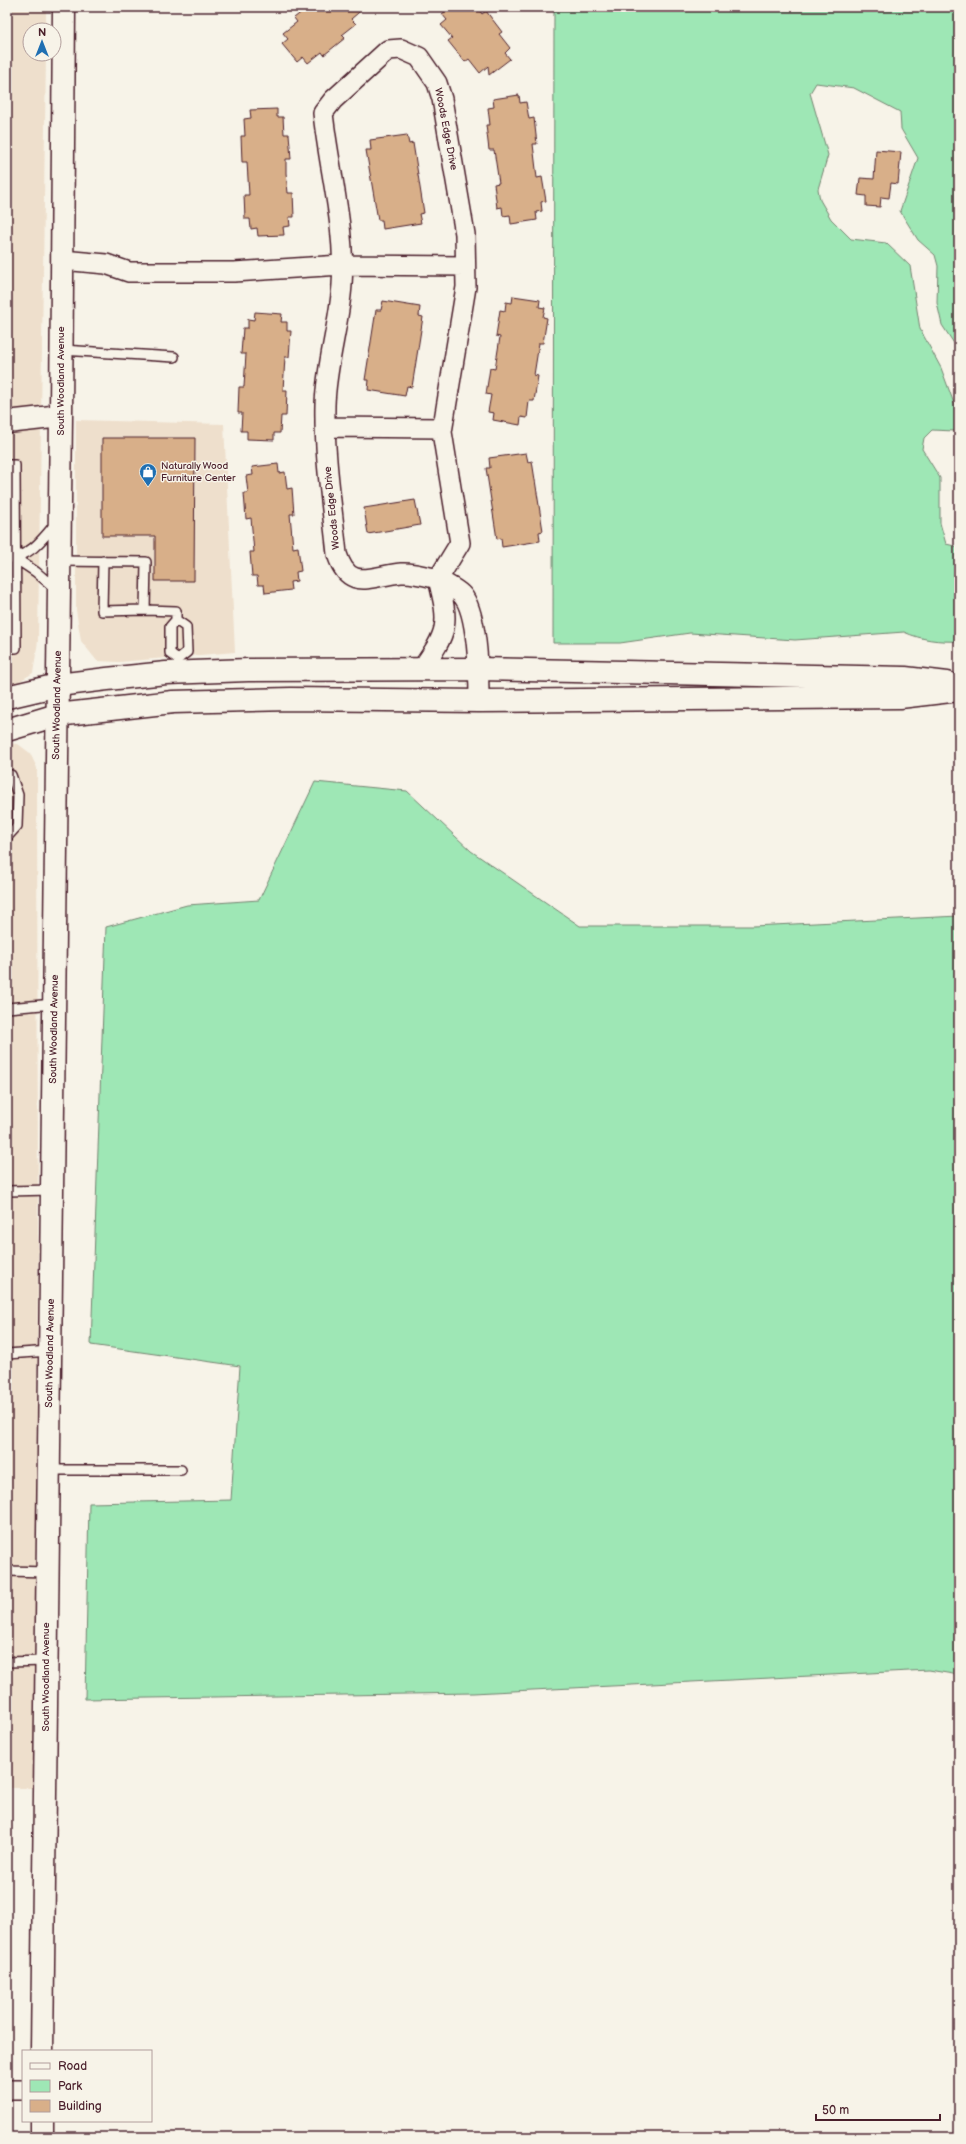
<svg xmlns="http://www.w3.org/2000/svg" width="966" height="2144" font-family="'Balsamiq Sans',sans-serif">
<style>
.built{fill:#eedfcc}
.green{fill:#9ee7b5;stroke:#748370}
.building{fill:#d8af89;stroke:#4a1f2b}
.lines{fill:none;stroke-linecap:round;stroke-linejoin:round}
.service-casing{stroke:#4a1f2b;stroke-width:12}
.minor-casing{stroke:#4a1f2b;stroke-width:22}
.tertiary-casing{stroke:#4a1f2b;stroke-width:25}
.primary-casing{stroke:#4a1f2b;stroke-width:25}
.service{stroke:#f7f3e8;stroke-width:9}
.minor{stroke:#f7f3e8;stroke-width:19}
.tertiary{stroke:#f7f3e8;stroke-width:22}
.primary{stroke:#f7f3e8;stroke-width:22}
.labels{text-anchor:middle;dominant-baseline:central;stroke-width:3;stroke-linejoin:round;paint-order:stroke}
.street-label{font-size:10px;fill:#4a1f2b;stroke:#f7f3e8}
.poi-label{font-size:10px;fill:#4a1f2b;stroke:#f7f3e8;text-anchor:start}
</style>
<rect width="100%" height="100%" fill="#f7f3e8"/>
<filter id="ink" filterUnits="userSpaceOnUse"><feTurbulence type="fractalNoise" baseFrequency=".025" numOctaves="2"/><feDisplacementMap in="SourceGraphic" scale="8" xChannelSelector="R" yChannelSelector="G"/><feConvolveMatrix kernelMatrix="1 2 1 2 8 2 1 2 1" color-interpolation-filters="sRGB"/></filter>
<g filter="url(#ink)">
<path class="built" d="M7 7H46V30H30V54H46L38 641 33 673 13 685 7 687Z
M76 420 224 424 235 652 119 662 97 661 81 641 76 610Z
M7 743 18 744 30 753 37 768 38 1245 34 1788H7Z"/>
<path class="green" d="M554 7H959V351L942 325 937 303 938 266 935 255 918 240 900 211 918 158 901 129 900 112 854 88 816 83 810 93 828 155 818 189 820 200 831 219 851 239 886 243 910 266 920 329 941 368 959 417V425L955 431 932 430 924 438 922 449 940 478V523L946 544 959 547V641C939 642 922 640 904 632L795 640 690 633 620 643H553Z
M315 782 407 791 471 851 580 926H753L959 916V1675L929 1670 473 1693 85 1699 89 1503 231 1500 240 1366 91 1345 106 927 187 905 259 900Z"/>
<path class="building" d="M308 7H365L351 19 356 24 342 35 345 38 324 55 322 52 308 63 303 57 297 62 282 44 288 39 283 33 297 22 294 18Z
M451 7H477L482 14 486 11 502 32 499 34 510 48 505 53 510 59 489 75 488 66 480 73 469 59 465 62 448 41 452 38 441 25 447 20 442 14Z
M519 95 520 103 526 102 529 119 534 118 537 144H533L537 178 542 177 546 201 541 202 542 211 536 212 537 220 511 224 510 215 503 216 502 207 497 208 494 184 499 183 494 150H489L486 125H490L488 108 494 107 493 99Z
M277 109V117H283L284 134H289L291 159H286V173L288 193H293L294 217H289L290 226 283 227 284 235 258 236 257 228 251 229 250 219H245L244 195H249L247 162H242L241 136H245L244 119 251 118 250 110Z
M407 135 409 144 413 143 424 213 419 214 421 223 383 229 382 220H378L366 150H371L370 140Z
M876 150 901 152 898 184 891 183 889 198 881 197 880 207 866 206V196L858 195 860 178 874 179Z
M513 296 540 300 539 307 545 308 543 317 547 318 543 343H539L537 356 534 375 538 376 534 401H529L527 418 521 417 520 425 493 420 494 413 488 412 491 395 486 394 490 368 495 369 500 337 496 336 500 310 505 311 506 302 512 303Z
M383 301 420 307 419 316 423 317 412 387 407 386 405 396 368 390 369 380H365L376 310H381Z
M255 312 282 314 281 322H287V331H291L289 357H285L283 390H287L286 416H281L280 433H274V440L247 439V431H241L242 413H238L239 387H244L246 354H241L243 328H248V319L254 320Z
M102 438H195L194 581H155V536H102Z
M526 453 528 462 532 461 543 531 539 532 540 541 502 547 501 538 497 539 486 468H490L489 458Z
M278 464 279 473 285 472 287 489 292 488 294 514H290L293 548 298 547 301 571 296 572 297 581 290 582 291 590 265 593 264 585H258L257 576H252L250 552H254L251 518 246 519 244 493H248L246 476 253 475 252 467Z
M415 500 420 525 368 534 364 508Z"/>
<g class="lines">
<defs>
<path id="service" d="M62 350 174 357
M7 465H15L16 648H7
M7 558C29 558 43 539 56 523
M15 558 36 572 57 590
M59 561 146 562 145 610 102 611 103 561
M145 610 176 611V620L170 627V653L178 659 187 652 186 627 176 620
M7 774 11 775 18 795 17 826 7 837
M7 1008 54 1004
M7 1191 52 1190
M7 1354 50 1351
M48 1470H181
M7 1571 47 1572
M7 1662 47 1661"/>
<path id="minor" d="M401 49 419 57 437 83 442 99 465 234 466 287 442 432 460 543 438 579C426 576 413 572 401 573 370 576 349 592 337 554 332 505 324 455 325 405 326 365 339 326 342 285 346 228 329 170 323 113L333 100 388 50Z
M62 260 106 264 129 272H234L341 265 465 266
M326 427 442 428
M438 579C445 584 455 588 461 594 478 610 479 677 479 701
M421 670C448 631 450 626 438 579
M7 2090H23"/>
<path id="tertiary" d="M7 422 61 416
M42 2051 61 416 64 7
M42 2121V2137"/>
<path id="primary" d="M7 697 58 685 107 679 166 673 248 670 479 669 905 678 947 683
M7 730 57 715 173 702 291 699 479 701 900 697 959 690"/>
</defs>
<use href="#service" class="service-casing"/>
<use href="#minor" class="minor-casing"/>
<use href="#tertiary" class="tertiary-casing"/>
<use href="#primary" class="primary-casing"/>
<use href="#service" class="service"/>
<use href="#minor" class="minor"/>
<use href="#tertiary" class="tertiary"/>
<use href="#primary" class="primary"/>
</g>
</g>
<defs>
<symbol id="shop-pin" viewBox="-11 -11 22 30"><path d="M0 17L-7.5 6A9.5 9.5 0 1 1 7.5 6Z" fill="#1f6fb2" stroke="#f7f3e8"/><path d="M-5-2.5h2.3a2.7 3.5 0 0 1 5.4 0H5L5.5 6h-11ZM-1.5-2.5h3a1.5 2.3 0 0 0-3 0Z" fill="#fff"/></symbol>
</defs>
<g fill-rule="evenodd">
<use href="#shop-pin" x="138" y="462" width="20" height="27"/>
</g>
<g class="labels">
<g class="street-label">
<text transform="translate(446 129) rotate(79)">Woods Edge Drive</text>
<text transform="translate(61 381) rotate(-90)">South Woodland Avenue</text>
<text transform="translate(332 508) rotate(-96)">Woods Edge Drive</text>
<text transform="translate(57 705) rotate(-89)">South Woodland Avenue</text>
<text transform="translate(54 1029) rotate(-89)">South Woodland Avenue</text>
<text transform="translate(50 1353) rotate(-89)">South Woodland Avenue</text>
<text transform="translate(46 1677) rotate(-90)">South Woodland Avenue</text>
</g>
<g class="poi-label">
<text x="161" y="466">Naturally Wood<tspan x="161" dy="12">Furniture Center</tspan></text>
</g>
</g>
<rect width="966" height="2144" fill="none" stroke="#f7f3e8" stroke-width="24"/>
<rect x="12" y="12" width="942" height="2120" fill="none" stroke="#4a1f2b" stroke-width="1.5" filter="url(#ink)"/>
<rect x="22" y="2050" width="130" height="72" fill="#f7f3e8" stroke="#b29e9c"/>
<rect x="30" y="2063" width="20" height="6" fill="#f7f3e8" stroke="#b29e9c"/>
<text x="58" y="2070" font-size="12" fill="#4a1f2b">Road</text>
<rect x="30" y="2080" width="20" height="12" fill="#9ee7b5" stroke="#b29e9c"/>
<text x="58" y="2090" font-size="12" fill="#4a1f2b">Park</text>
<rect x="30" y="2100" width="20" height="12" fill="#d8af89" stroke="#b29e9c"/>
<text x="58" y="2110" font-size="12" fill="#4a1f2b">Building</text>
<g transform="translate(42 42)"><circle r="19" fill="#f7f3e8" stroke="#b29e9c"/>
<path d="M0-3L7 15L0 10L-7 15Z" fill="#1f6fb2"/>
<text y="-6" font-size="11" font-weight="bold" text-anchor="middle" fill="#4a1f2b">N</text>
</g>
<path d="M816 2114v6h124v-6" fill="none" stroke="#4a1f2b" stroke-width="2"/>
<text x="822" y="2114" font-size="12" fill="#4a1f2b" stroke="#f7f3e8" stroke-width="3" paint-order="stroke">50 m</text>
</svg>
